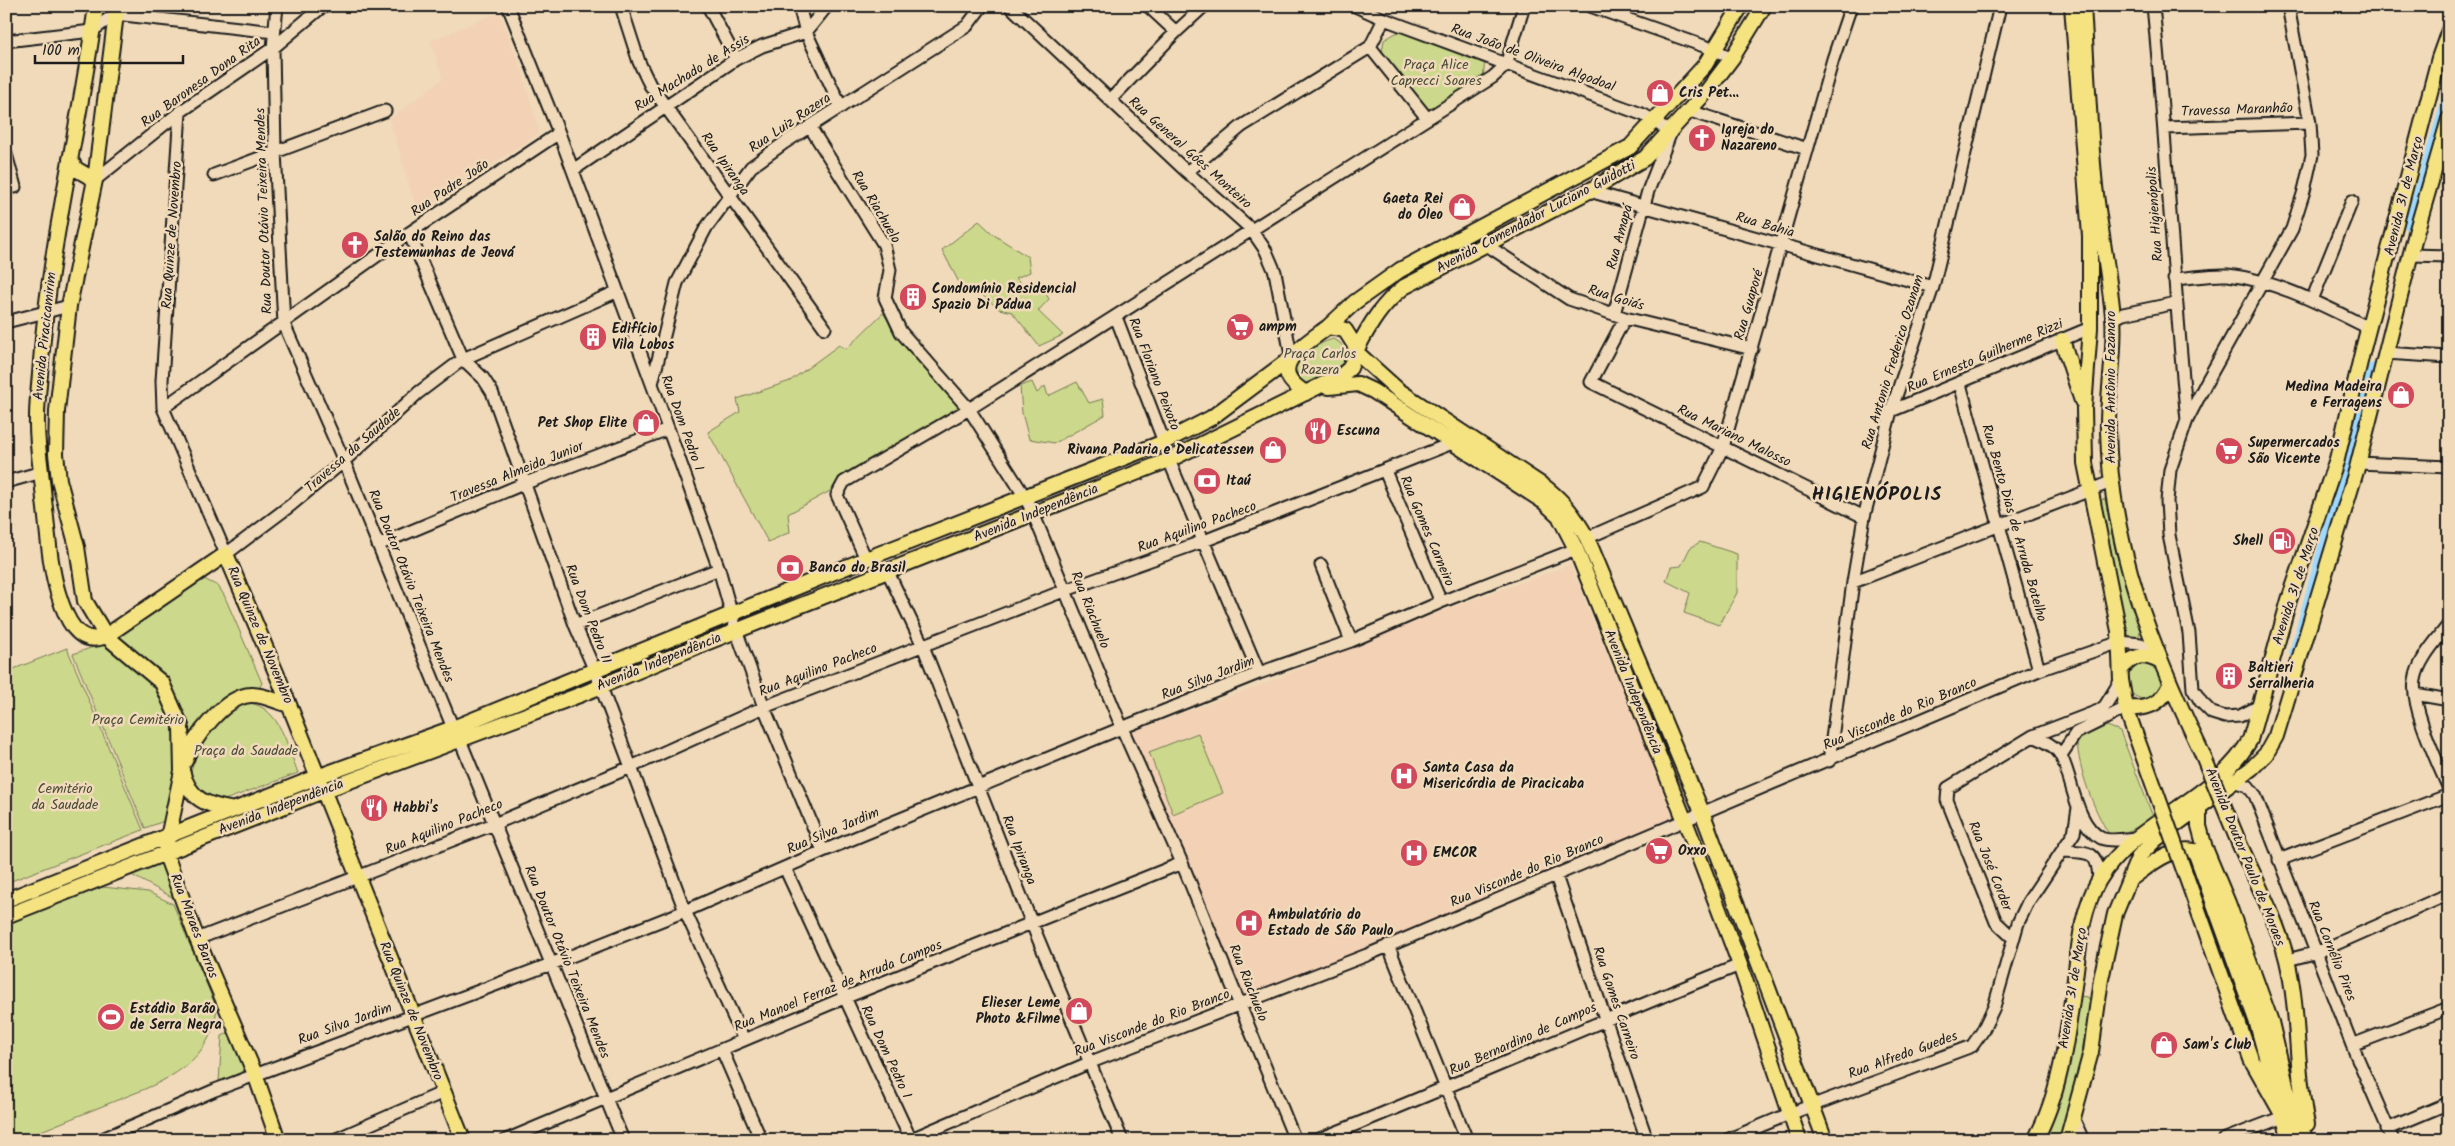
<svg xmlns="http://www.w3.org/2000/svg" width="2455" height="1146" font-family="Kalam,sans-serif">
<style>
.built{fill:#f2d1b5}
.green{fill:#ccd88b;stroke:#747a54}
.lines{fill:none;stroke-linecap:round;stroke-linejoin:round}
.canal{stroke:#9edaff;stroke-width:10}
.minor-casing{stroke:#1c1c1c;stroke-width:15}
.major-casing{stroke:#1c1c1c;stroke-width:18}
.minor{stroke:#f0dab9;stroke-width:11}
.major{stroke:#f5e382;stroke-width:14}
.major-bridge-casing{stroke:#1c1c1c;stroke-width:18;stroke-linecap:butt}
.major-bridge{stroke:#f5e382;stroke-width:14}
.labels{text-anchor:middle;dominant-baseline:central;stroke-width:5;stroke-linejoin:round;paint-order:stroke}
.street-label{font-size:14px;fill:#1c1c1c;stroke:#f0dab9}
.park-label{font-size:14px;fill:#484b38;stroke:#f0dab9}
.poi-label{font-size:14px;font-weight:bold;fill:#1c1c1c;stroke:#f0dab9;text-anchor:start}
.district-label{font-size:19px;font-weight:bold;letter-spacing:1px;fill:#1c1c1c;stroke:#f0dab9}
</style>
<rect width="100%" height="100%" fill="#f0dab9"/>
<filter id="ink" filterUnits="userSpaceOnUse"><feTurbulence type="fractalNoise" baseFrequency=".02" numOctaves="2"/><feDisplacementMap in="SourceGraphic" scale="10" xChannelSelector="R" yChannelSelector="G"/><feConvolveMatrix kernelMatrix="1 2 1 2 8 2 1 2 1" color-interpolation-filters="sRGB"/></filter>
<g filter="url(#ink)">
<path class="built" d="M499 12 522 71 539 133 418 213 390 119 443 79 431 41Z
M1570 565 1677 821 1244 998 1131 732 1266 683 1442 611Z
M392 1126 398 1140H358Z"/>
<path class="green" d="M1409 31 1485 59 1483 80 1429 113 1382 52 1384 40 1396 33Z
M979 221 994 235 1028 257 1030 272 1016 278 1024 286 1038 281 1049 299 1038 311 1063 335 1039 346 1012 312 999 309 980 293 963 290 942 250Z
M883 313 901 338 962 408 845 473 830 491 788 514 790 532 768 542 708 432 740 412 737 399 790 381 839 345 846 349Z
M1333 339 1339 342 1345 349 1344 362 1316 383 1312 385 1302 382 1295 369C1296 356 1321 342 1333 339Z
M1032 382 1037 393 1045 386 1048 396 1077 382 1089 403 1103 399 1105 415 1055 443 1029 439 1022 413 1020 386Z
M2105 499 2115 549 2140 631 2138 639 2129 637 2098 501Z
M1700 542 1737 554V593L1719 625 1684 613 1690 593 1666 581 1671 567 1681 566 1690 548Z
M204 579 218 586 224 595 262 683 258 690 192 736 188 734C186 710 173 684 156 667 145 657 132 651 121 641L120 635 125 626 133 627 196 581Z
M108 642 162 689 177 725 175 779 167 820 145 828 73 654Z
M67 648 143 830 6 883V672Z
M2127 681a18 18 0 1 1 36 0a18 18 0 1 1-36 0Z
M250 703C280 708 288 748 298 773L222 801 198 789 190 775C197 748 219 706 250 703Z
M2107 726 2120 731 2153 817C2139 826 2127 835 2109 834 2094 811 2078 768 2077 740Z
M1198 733 1223 793 1173 814 1149 752Z
M165 860 179 901 128 873Z
M103 887 148 892 173 904 217 1009C210 1070 154 1085 105 1105 76 1117 48 1128 19 1140H6V925L87 891Z
M2080 996 2087 997 2090 1005 2078 1074 2059 1140H2046L2062 1092Z
M232 1031 248 1069 219 1082 222 1036Z"/>
<g class="lines">
<path class="canal" d="M2409 225 2449 93
M2294 653 2373 368"/>
<defs>
<path id="minor" d="M277 6 273 48 275 151 284 324 344 461 453 728
M508 6 559 133 652 384 719 569 736 630 764 707 823 851
M621 6 639 62 650 85 825 328
M708 6 736 59
M799 6 806 32 841 107
M1010 6 1187 172 1251 229 1266 251 1275 272 1291 355
M1148 6 1176 32
M1355 6 1384 19 1644 115 1671 132 1648 191 1614 314
M1590 6 1715 50 1732 58
M2153 6C2167 144 2173 282 2187 420
M6 41 92 31 115 14 274 32
M1370 47 1427 118
M1110 100 1176 32 1204 6
M1690 111 1807 149
M180 112 162 381 163 408 226 554 291 505 344 461 418 393 463 359 616 292
M810 127 884 245 890 270 885 298 901 332 969 409 1025 497 1033 513 1122 728 1182 863 1295 1140
M2165 128 2310 123
M6 154 15 187
M573 170 736 59 762 46 806 32 827 6
M1187 172 1242 126 1370 47 1384 19
M214 175 385 111
M95 180 180 112 273 48 323 6
M1589 191 1933 287
M409 233 463 359 483 378 492 392 575 625 595 671 685 911 744 1040
M1485 244 1569 299 1625 318 1752 349
M2411 255 2449 256
M2174 279C2192 278 2211 274 2228 275 2279 281 2324 306 2369 328
M2312 300 2352 201
M1116 317 1164 442
M1625 318 1591 382 1864 517
M2113 319 2123 314 2176 303
M6 322 69 306
M2385 353 2449 357
M652 384 677 283 706 228 751 167 784 143 967 26 982 6
M1960 384 2039 670
M163 408 409 233 559 133
M1891 411 2090 328
M1169 460 1259 673
M2358 463 2449 467
M1385 471 1441 602
M6 482 42 472
M1587 538 1703 487 1723 447 1833 59 1851 6
M378 545 523 484 668 429
M866 559 837 495 844 482 969 409 1493 77 1506 65 1524 6
M1321 565 1351 641
M888 572 923 646 1032 924 1122 1140
M1853 582 2111 482
M2449 624C2437 640 2418 660 2415 680 2410 706 2438 763 2449 789
M575 625 719 569
M2415 694 2449 700
M2261 705 2240 716 2225 717 2212 713 2201 702 2193 689 2189 633 2169 535 2167 501 2170 470 2187 420 2206 383 2292 229 2304 191 2312 155 2310 123 2288 6
M2033 736C2043 740 2056 746 2061 756 2073 779 2075 824 2101 838 2110 842 2125 839 2135 838
M460 740 623 1140
M2061 755 2076 733 2126 708
M1829 761 1853 582 1864 517 1891 411 1933 287 2000 6
M2236 782 2248 786 2255 795 2352 1045 2393 1140
M2062 851C2089 852 2098 850 2099 880
M2279 860 2449 795
M785 868 911 1140
M1556 876 1647 1140
M2013 938 1996 922 1947 800 1948 788 2033 736 2098 711 2105 706 2121 680
M197 939 494 824 631 767 764 707 1066 590 1204 541 1455 442
M1388 945 1467 1140
M2287 960 2318 952 2449 894
M2352 1045 2449 1008
M722 1050 761 1140
M2074 1120 2083 1140
M2387 1129 2449 1103
M100 1140 215 1090 551 964 685 911 823 851 1124 727 1259 673 1351 641 1441 602 1576 549
M334 1140 444 1092
M506 1140 844 998 1182 863
M909 1140 1091 1062 1367 955 2039 670 2120 642 2141 644 2156 650
M1317 1140C1459 1084 1598 1021 1740 965
M1727 1140 1789 1114 1972 1046 1982 1032 1994 1007 2018 923 2028 902 2074 833 2078 808
M2223 1140 2283 1117"/>
<path id="major" d="M96 6C80 125 50 241 41 361 40 379 37 398 37 417 36 445 42 472 44 500 48 531 49 563 58 593 65 616 77 648 106 636L226 554 280 682 463 1140
M117 6 95 180 69 306 57 411 56 454 59 480 77 547 85 601 106 636 162 683 181 726 182 771 165 852 197 939 255 1074 278 1140
M2072 6 2090 236V328L2084 408 2085 463 2119 631 2121 680 2126 708 2141 750
M2083 6C2087 66 2089 127 2095 186 2100 230 2109 273 2113 316 2116 354 2107 393 2108 431 2111 549 2152 648 2202 753
M70 159 76 169 95 180
M1328 327 1355 302 1400 270 1630 147 1705 65 1741 6
M2062 340 2082 401
M1357 349C1370 324 1382 304 1404 287L1589 191 1645 158 1707 91 1732 58 1764 6
M1357 353 1398 390 1545 487C1565 503 1574 515 1587 538L1702 812 1825 1140
M1329 387 1358 384 1373 391 1544 502 1559 516 1576 549 1689 831 1740 965 1799 1140
M2122 668C2135 654 2144 653 2161 662
M2126 708C2147 710 2162 704 2170 684
M185 761C193 738 225 696 251 695 263 694 277 702 289 705
M182 771C190 801 207 805 234 810
M2199 809V826L2205 848 2228 903 2271 1022 2290 1102 2306 1140
M2239 843C2256 881 2277 920 2287 960 2300 1014 2295 1070 2307 1124
M2129 880C2149 866 2169 846 2195 851L2256 1020 2282 1114
M6 900 317 777 453 728 866 559 1164 442 1211 418 1290 359
M6 916 323 791 582 694 698 646 1169 460 1342 375 1350 368 1357 349 1345 330 1328 327C1304 345 1263 368 1306 393
M2215 957 2251 1059 2282 1114 2291 1140
M2035 1140C2060 1095 2067 1037 2074 986 2079 950 2080 913 2099 880 2136 819 2215 801 2250 740L2289 600 2337 459 2363 349 2439 58 2449 30
M2067 1140 2091 1052 2101 979 2115 914 2139 856 2155 840 2252 768 2266 754 2276 736 2357 468 2416 233 2449 119"/>
</defs>
<use href="#minor" class="minor-casing"/>
<use href="#major" class="major-casing"/>
<use href="#minor" class="minor"/>
<use href="#major" class="major"/>
<defs>
<path id="major-bridge" d="M2141 750 2215 957
M2202 753 2239 843"/>
</defs>
<use href="#major-bridge" class="major-bridge-casing"/>
<use href="#major-bridge" class="major-bridge"/>
</g>
</g>
<defs>
<symbol id="shop-disc" viewBox="-11 -11 22 22"><circle r="9.5" fill="#d1495b" stroke="#f0dab9"/><path d="M-5-2.5h2.3a2.7 3.5 0 0 1 5.4 0H5L5.5 6h-11ZM-1.5-2.5h3a1.5 2.3 0 0 0-3 0Z" fill="#fff"/></symbol>
<symbol id="church-disc" viewBox="-11 -11 22 22"><circle r="9.5" fill="#d1495b" stroke="#f0dab9"/><path d="M-1.2-6h2.4v3.5h3.3v2.4h-3.3V6h-2.4V-.1h-3.3v-2.4h3.3Z" fill="#fff"/></symbol>
<symbol id="building-disc" viewBox="-11 -11 22 22"><circle r="9.5" fill="#d1495b" stroke="#f0dab9"/><path d="M-4-6H4V6H1V3H-1V6H-4ZM-2.5-4.3h1.7v1.8h-1.7ZM.8-4.3h1.7v1.8H.8ZM-2.5-1h1.7V.8h-1.7ZM.8-1h1.7V.8H.8Z" fill="#fff"/></symbol>
<symbol id="supermarket-disc" viewBox="-11 -11 22 22"><circle r="9.5" fill="#d1495b" stroke="#f0dab9"/><path d="M-6-5.5h2.5l.6 2H6L4.5 2H-2.5L-4.4-4H-6ZM-1.5 3.2a1.3 1.3 0 1 0 .1 0ZM3 3.2a1.3 1.3 0 1 0 .1 0Z" fill="#fff"/></symbol>
<symbol id="restaurant-disc" viewBox="-11 -11 22 22"><circle r="9.5" fill="#d1495b" stroke="#f0dab9"/><path d="M-5-6h1v4h1v-4h1v4h1v-4h1v5L-1.5 .5V6h-2V.5L-5-1ZM5-6V6H3V1.5H1.5Q1.5-4 5-6Z" fill="#fff"/></symbol>
<symbol id="bank-disc" viewBox="-11 -11 22 22"><circle r="9.5" fill="#d1495b" stroke="#f0dab9"/><path d="M-6-4H6V4H-6ZM0-2.3a2.3 2.3 0 1 0 0 4.6a2.3 2.3 0 1 0 0-4.6Z" fill="#fff"/></symbol>
<symbol id="fuel-disc" viewBox="-11 -11 22 22"><circle r="9.5" fill="#d1495b" stroke="#f0dab9"/><path d="M-5.5-6h7V0h2V4h1.3V-2.5L3-4.5l.8-.8L6-3V5H2.5V1h-1V6h-7ZM-4.2-4.7v3.2H.2V-4.7Z" fill="#fff"/></symbol>
<symbol id="hospital-disc" viewBox="-11 -11 22 22"><circle r="9.5" fill="#d1495b" stroke="#f0dab9"/><path d="M-5-5h3v3.5h4V-5h3V5h-3V1.5h-4V5h-3Z" fill="#fff"/></symbol>
<symbol id="stadium-disc" viewBox="-11 -11 22 22"><circle r="9.5" fill="#d1495b" stroke="#f0dab9"/><path d="M0-5a6.5 5 0 1 0 0 10a6.5 5 0 1 0 0-10ZM-3.5-1.8h7v3.6h-7Z" fill="#fff"/></symbol>
</defs>
<g fill-rule="evenodd">
<use href="#shop-disc" x="1644" y="77" width="32" height="32"/>
<use href="#church-disc" x="1686" y="122" width="32" height="32"/>
<use href="#shop-disc" x="1446" y="191" width="32" height="32"/>
<use href="#church-disc" x="339" y="229" width="32" height="32"/>
<use href="#building-disc" x="897" y="281" width="32" height="32"/>
<use href="#supermarket-disc" x="1224" y="311" width="32" height="32"/>
<use href="#building-disc" x="577" y="321" width="32" height="32"/>
<use href="#shop-disc" x="2385" y="379" width="32" height="32"/>
<use href="#shop-disc" x="630" y="407" width="32" height="32"/>
<use href="#restaurant-disc" x="1302" y="415" width="32" height="32"/>
<use href="#shop-disc" x="1257" y="434" width="32" height="32"/>
<use href="#supermarket-disc" x="2213" y="435" width="32" height="32"/>
<use href="#bank-disc" x="1191" y="465" width="32" height="32"/>
<use href="#fuel-disc" x="2266" y="525" width="32" height="32"/>
<use href="#bank-disc" x="774" y="552" width="32" height="32"/>
<use href="#building-disc" x="2213" y="660" width="32" height="32"/>
<use href="#hospital-disc" x="1388" y="760" width="32" height="32"/>
<use href="#restaurant-disc" x="358" y="792" width="32" height="32"/>
<use href="#supermarket-disc" x="1643" y="835" width="32" height="32"/>
<use href="#hospital-disc" x="1398" y="837" width="32" height="32"/>
<use href="#hospital-disc" x="1233" y="907" width="32" height="32"/>
<use href="#shop-disc" x="1063" y="995" width="32" height="32"/>
<use href="#stadium-disc" x="95" y="1001" width="32" height="32"/>
<use href="#shop-disc" x="2148" y="1029" width="32" height="32"/>
</g>
<g class="labels">
<g class="street-label">
<text transform="translate(1533 58) rotate(20)">Rua João de Oliveira Algodoal</text>
<text transform="translate(692 73) rotate(-32)">Rua Machado de Assis</text>
<text transform="translate(201 82) rotate(-36)">Rua Baronesa Dona Rita</text>
<text transform="translate(2237 110) rotate(-2)">Travessa Maranhão</text>
<text transform="translate(790 123) rotate(-34)">Rua Luiz Razera</text>
<text transform="translate(1190 153) rotate(42)">Rua General Góes Monteiro</text>
<text transform="translate(725 164) rotate(55)">Rua Ipiranga</text>
<text transform="translate(450 188) rotate(-34)">Rua Padre João</text>
<text transform="translate(2404 196) rotate(-76)">Avenida 31 de Março</text>
<text transform="translate(876 207) rotate(59)">Rua Riachuelo</text>
<text transform="translate(264 211) rotate(-92)">Rua Doutor Otávio Teixeira Mendes</text>
<text transform="translate(2155 214) rotate(-94)">Rua Higienópolis</text>
<text transform="translate(1536 217) rotate(-28)">Avenida Comendador Luciano Guidotti</text>
<text transform="translate(1765 225) rotate(16)">Rua Bahia</text>
<text transform="translate(172 235) rotate(-86)">Rua Quinze de Novembro</text>
<text transform="translate(1620 237) rotate(-75)">Rua Amapá</text>
<text transform="translate(1616 298) rotate(17)">Rua Goiás</text>
<text transform="translate(1749 305) rotate(-74)">Rua Guaporé</text>
<text transform="translate(45 336) rotate(-84)">Avenida Piracicamirim</text>
<text transform="translate(1985 356) rotate(-23)">Rua Ernesto Guilherme Rizzi</text>
<text transform="translate(1893 362) rotate(-73)">Rua Antonio Frederico Ozanam</text>
<text transform="translate(1154 374) rotate(69)">Rua Floriano Peixoto</text>
<text transform="translate(2111 387) rotate(-90)">Avenida Antônio Fazanaro</text>
<text transform="translate(682 423) rotate(70)">Rua Dom Pedro I</text>
<text transform="translate(1734 436) rotate(26)">Rua Mariano Malosso</text>
<text transform="translate(353 450) rotate(-41)">Travessa da Saudade</text>
<text transform="translate(517 472) rotate(-22)">Travessa Almeida Junior</text>
<text transform="translate(1036 513) rotate(-22)">Avenida Independência</text>
<text transform="translate(2014 523) rotate(74)">Rua Bento Dias de Arruda Botelho</text>
<text transform="translate(1197 527) rotate(-20)">Rua Aquilino Pacheco</text>
<text transform="translate(1427 531) rotate(67)">Rua Gomes Carneiro</text>
<text transform="translate(411 586) rotate(68)">Rua Doutor Otávio Teixeira Mendes</text>
<text transform="translate(2296 586) rotate(-72)">Avenida 31 de Março</text>
<text transform="translate(1090 610) rotate(68)">Rua Riachuelo</text>
<text transform="translate(588 614) rotate(69)">Rua Dom Pedro II</text>
<text transform="translate(260 635) rotate(67)">Rua Quinze de Novembro</text>
<text transform="translate(659 662) rotate(-22)">Avenida Independência</text>
<text transform="translate(818 670) rotate(-21)">Rua Aquilino Pacheco</text>
<text transform="translate(1208 678) rotate(-21)">Rua Silva Jardim</text>
<text transform="translate(1633 692) rotate(68)">Avenida Independência</text>
<text transform="translate(1900 714) rotate(-23)">Rua Visconde do Rio Branco</text>
<text transform="translate(281 807) rotate(-21)">Avenida Independência</text>
<text transform="translate(444 827) rotate(-22)">Rua Aquilino Pacheco</text>
<text transform="translate(833 831) rotate(-23)">Rua Silva Jardim</text>
<text transform="translate(1019 850) rotate(69)">Rua Ipiranga</text>
<text transform="translate(2245 857) rotate(68)">Avenida Doutor Paulo de Moraes</text>
<text transform="translate(1990 866) rotate(68)">Rua José Corder</text>
<text transform="translate(1527 871) rotate(-23)">Rua Visconde do Rio Branco</text>
<text transform="translate(194 926) rotate(69)">Rua Moraes Barros</text>
<text transform="translate(2332 951) rotate(68)">Rua Cornélio Pires</text>
<text transform="translate(567 962) rotate(68)">Rua Doutor Otávio Teixeira Mendes</text>
<text transform="translate(1248 983) rotate(68)">Rua Riachuelo</text>
<text transform="translate(838 986) rotate(-22)">Rua Manoel Ferraz de Arruda Campos</text>
<text transform="translate(2073 988) rotate(-81)">Avenida 31 de Março</text>
<text transform="translate(1616 1003) rotate(71)">Rua Gomes Carneiro</text>
<text transform="translate(411 1011) rotate(68)">Rua Quinze de Novembro</text>
<text transform="translate(1152 1023) rotate(-21)">Rua Visconde do Rio Branco</text>
<text transform="translate(345 1024) rotate(-20)">Rua Silva Jardim</text>
<text transform="translate(1523 1039) rotate(-24)">Rua Bernardino de Campos</text>
<text transform="translate(886 1052) rotate(65)">Rua Dom Pedro I</text>
<text transform="translate(1903 1055) rotate(-20)">Rua Alfredo Guedes</text>
</g>
<g class="park-label">
<text x="1436" y="65">Praça Alice<tspan x="1436" dy="16">Caprecci Soares</tspan></text>
<text x="1320" y="354">Praça Carlos<tspan x="1320" dy="16">Razera</tspan></text>
<text x="138" y="720">Praça Cemitério</text>
<text x="246" y="751">Praça da Saudade</text>
<text x="65" y="789">Cemitério<tspan x="65" dy="16">da Saudade</tspan></text>
</g>
<g class="poi-label">
<text x="1679" y="93">Cris Pet...</text>
<text x="1721" y="130">Igreja do<tspan x="1721" dy="16">Nazareno</tspan></text>
<text x="1443" y="199" text-anchor="end">Gaeta Rei<tspan x="1443" dy="16">do Óleo</tspan></text>
<text x="374" y="237">Salão do Reino das<tspan x="374" dy="16">Testemunhas de Jeová</tspan></text>
<text x="932" y="289">Condomínio Residencial<tspan x="932" dy="16">Spazio Di Pádua</tspan></text>
<text x="1259" y="327">ampm</text>
<text x="612" y="329">Edifício<tspan x="612" dy="16">Vila Lobos</tspan></text>
<text x="2382" y="387" text-anchor="end">Medina Madeira<tspan x="2382" dy="16">e Ferragens</tspan></text>
<text x="627" y="423" text-anchor="end">Pet Shop Elite</text>
<text x="1337" y="431">Escuna</text>
<text x="2248" y="443">Supermercados<tspan x="2248" dy="16">São Vicente</tspan></text>
<text x="1254" y="450" text-anchor="end">Rivana Padaria e Delicatessen</text>
<text x="1226" y="481">Itaú</text>
<text x="2263" y="541" text-anchor="end">Shell</text>
<text x="809" y="568">Banco do Brasil</text>
<text x="2248" y="668">Baltieri<tspan x="2248" dy="16">Serralheria</tspan></text>
<text x="1423" y="768">Santa Casa da<tspan x="1423" dy="16">Misericórdia de Piracicaba</tspan></text>
<text x="393" y="808">Habbi's</text>
<text x="1678" y="851">Oxxo</text>
<text x="1433" y="853">EMCOR</text>
<text x="1268" y="915">Ambulatório do<tspan x="1268" dy="16">Estado de São Paulo</tspan></text>
<text x="1060" y="1003" text-anchor="end">Elieser Leme<tspan x="1060" dy="16">Photo &amp;Filme</tspan></text>
<text x="130" y="1009">Estádio Barão<tspan x="130" dy="16">de Serra Negra</tspan></text>
<text x="2183" y="1045">Sam's Club</text>
</g>
<g class="district-label">
<text x="1877" y="495">HIGIENÓPOLIS</text>
</g>
</g>
<rect width="2455" height="1146" fill="none" stroke="#f0dab9" stroke-width="25"/>
<rect x="12" y="12" width="2430" height="1121" fill="none" stroke="#1c1c1c" stroke-width="2" filter="url(#ink)"/>
<path d="M35 55v8h148v-8" fill="none" stroke="#1c1c1c" stroke-width="2.5"/>
<text x="42" y="55" font-size="15" fill="#1c1c1c" stroke="#f0dab9" stroke-width="4" paint-order="stroke">100 m</text>
</svg>
